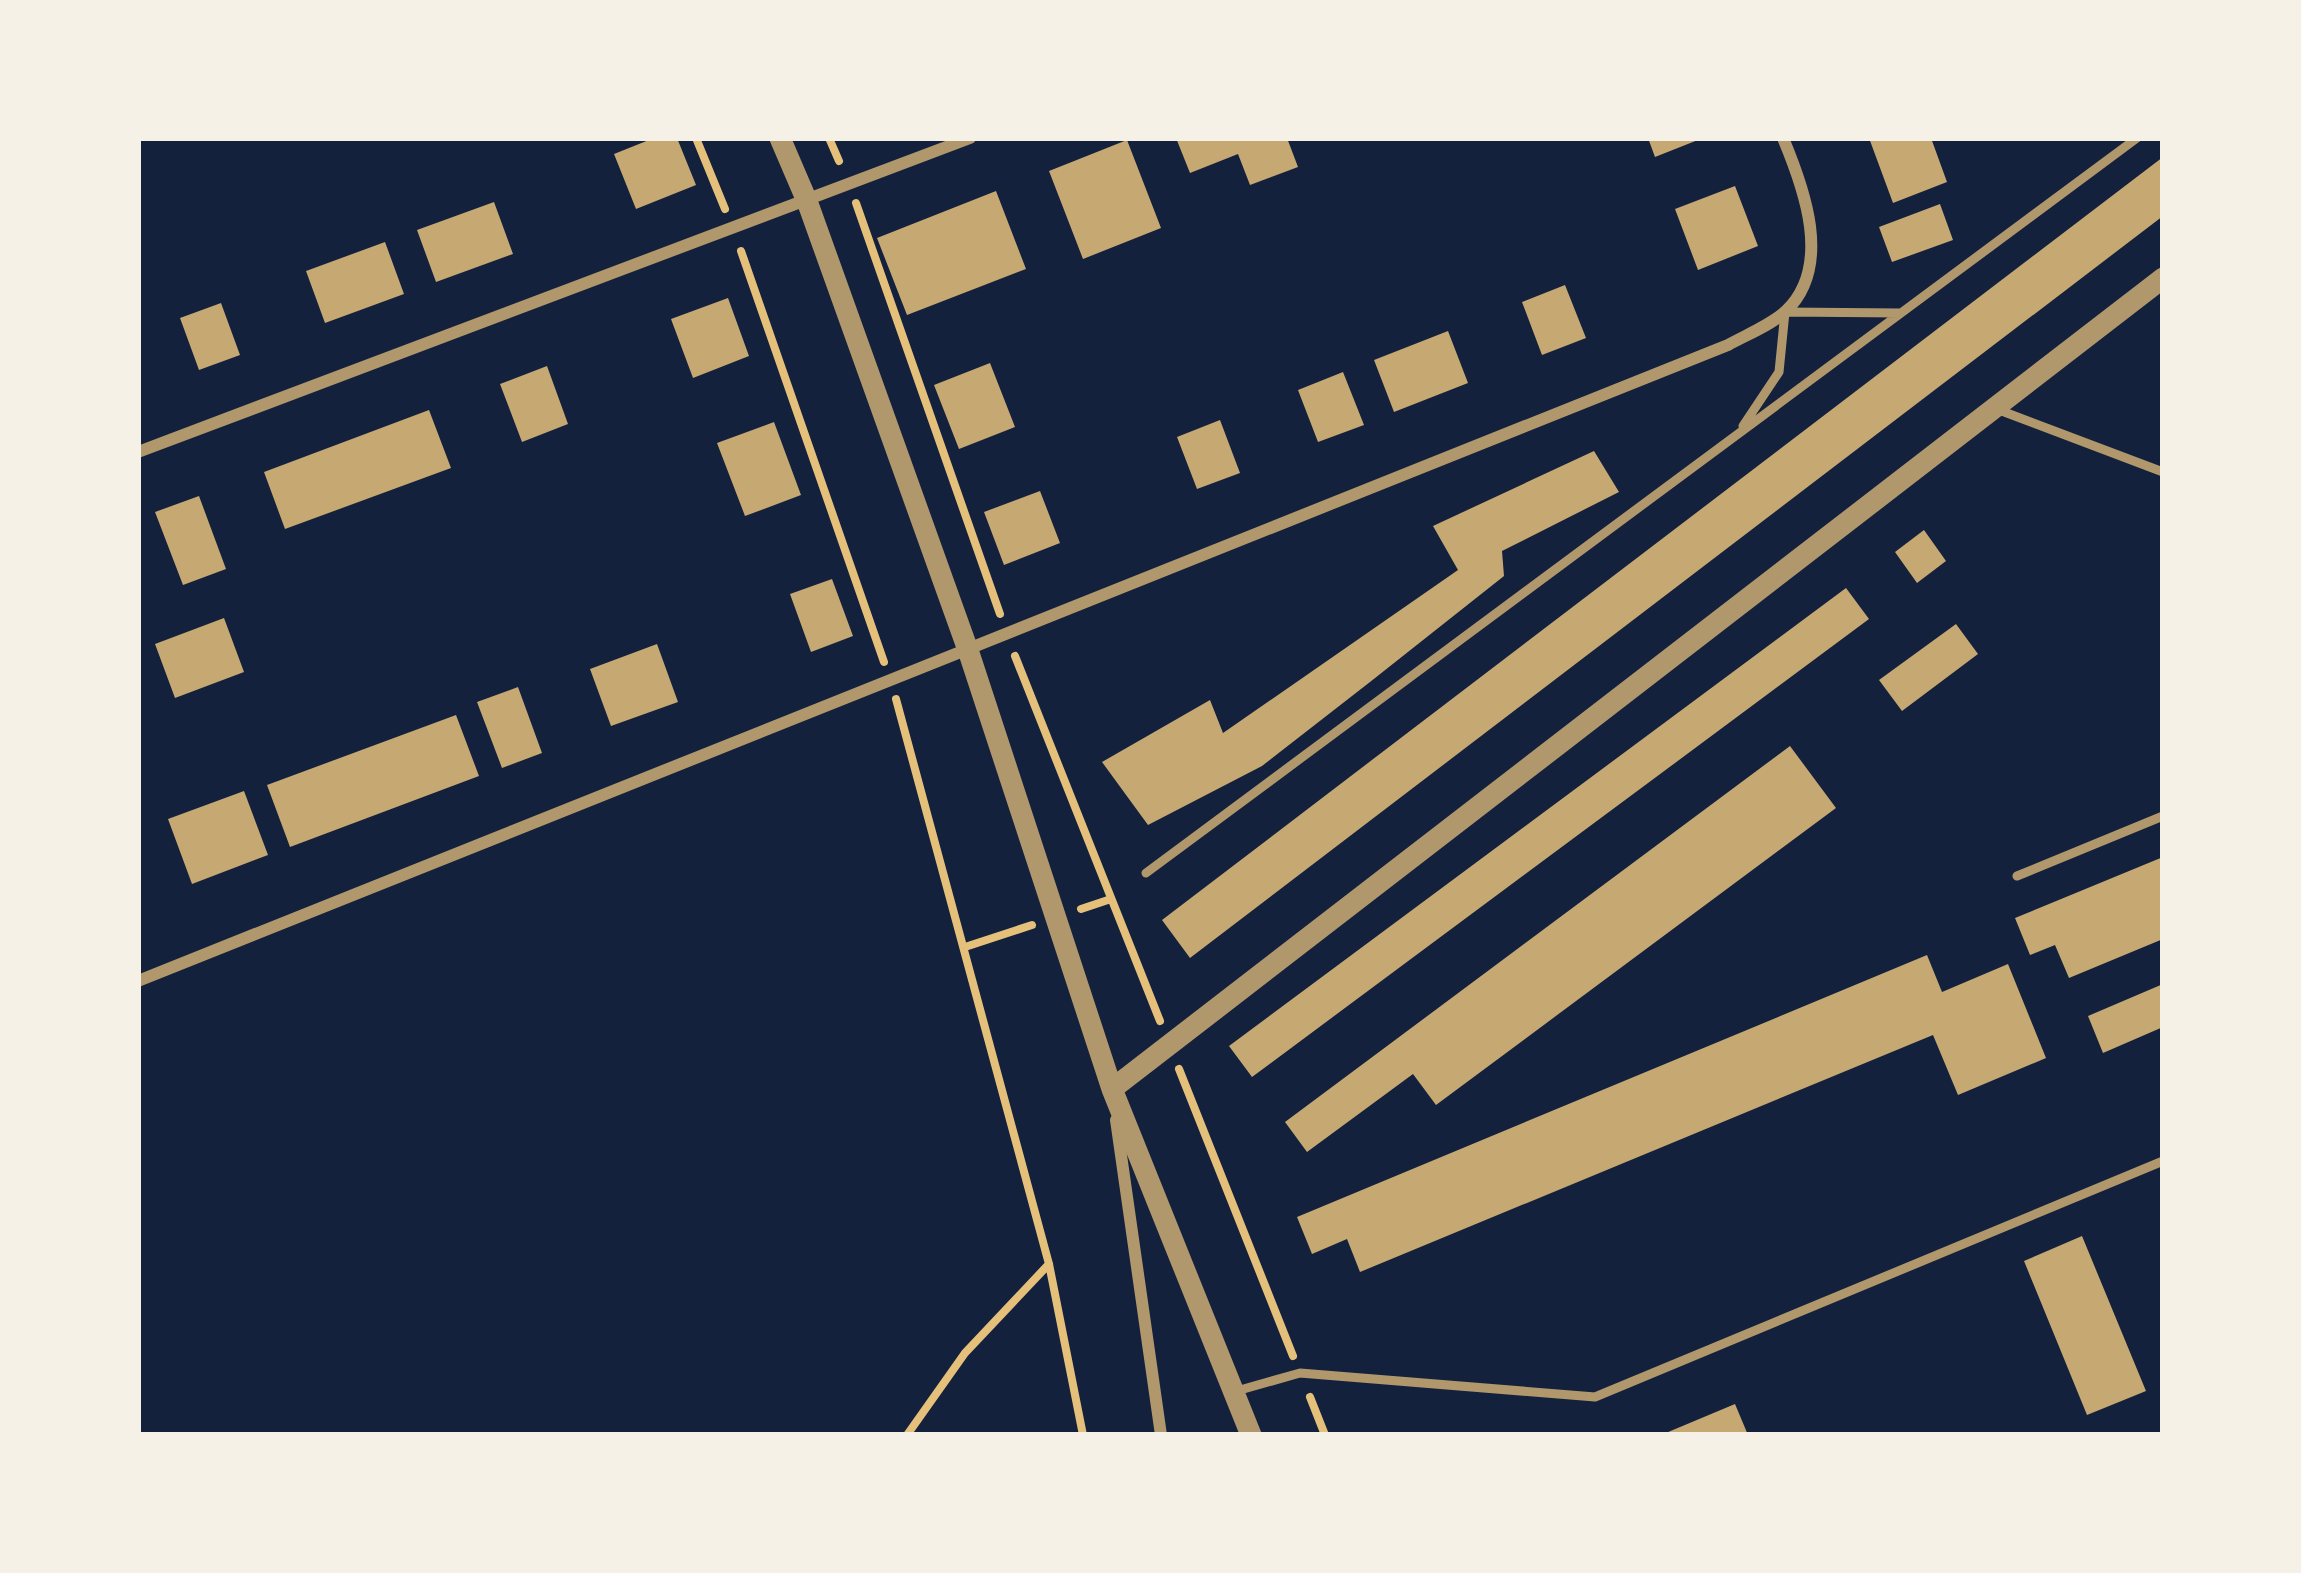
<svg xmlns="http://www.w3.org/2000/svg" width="2301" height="1573" font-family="Mulish,sans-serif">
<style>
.building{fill:#c6a872}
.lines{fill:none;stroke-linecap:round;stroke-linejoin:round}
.path{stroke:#e5c07b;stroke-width:8}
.service{stroke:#b1986c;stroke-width:9}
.minor{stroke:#b1986c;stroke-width:12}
.tertiary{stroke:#b1986c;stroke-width:21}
</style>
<rect width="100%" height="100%" fill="#14213d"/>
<path class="building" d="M654 138H677L696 185 636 209 614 154Z
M1176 138H1287L1298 167 1250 185 1238 154 1190 173Z
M1648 138H1703L1655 157Z
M1869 138H1931L1947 182 1893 203Z
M1127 140 1161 228 1083 259 1049 171Z
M2163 157V216L1190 958 1162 920Z
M1735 186 1758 246 1698 270 1675 209Z
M996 191 1026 269 907 315 877 238Z
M494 202 513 254 436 282 417 230Z
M1940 204 1953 240 1892 262 1879 227Z
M385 242 404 294 325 323 306 271Z
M1565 285 1586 338 1542 355 1522 302Z
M728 298 749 356 693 378 671 319Z
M221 303 240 355 199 370 180 318Z
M1448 331 1468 383 1394 412 1374 360Z
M990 363 1015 427 959 449 934 385Z
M547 366 568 424 522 442 500 384Z
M1343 372 1364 425 1318 442 1298 390Z
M429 410 451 468 285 529 264 472Z
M1220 420 1240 473 1197 489 1177 437Z
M774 422 801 495 745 516 717 443Z
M1594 451 1619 492 1502 551 1504 576 1370 682 1262 766 1148 825 1102 762 1210 700 1223 733 1458 570 1433 526Z
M1040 491 1060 543 1004 565 984 512Z
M199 496 226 569 183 585 155 512Z
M1924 530 1946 561 1917 583 1895 552Z
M832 579 853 636 811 652 790 594Z
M1846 588 1869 619 1252 1077 1229 1046Z
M224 618 244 672 175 698 155 644Z
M1956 624 1978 654 1902 711 1879 680Z
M657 644 678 702 611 726 590 669Z
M518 687 542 753 502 768 477 702Z
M456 715 479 776 290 847 267 785Z
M1790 746 1836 808 1436 1105 1413 1074 1307 1152 1285 1122Z
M244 791 268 855 192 884 168 819Z
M2163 857V939L2069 978 2055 945 2030 955 2015 918Z
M1927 955 1942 992 2008 964 2046 1058 1958 1095 1933 1035 1360 1272 1347 1239 1312 1254 1297 1217Z
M2163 984V1027L2103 1053 2088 1016Z
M2082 1236 2146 1391 2087 1415 2024 1261Z
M1735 1404 1748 1435H1661Z"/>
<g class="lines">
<path class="path" d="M696 138 725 209
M829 138 839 161
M856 203 1000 614
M741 251 884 662
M1015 656 1160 1021
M896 699 1049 1264 1083 1435
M1081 909 1111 899
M965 947 1032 925
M1179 1069 1293 1356
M1310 1397 1325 1435
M907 1435 965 1353 1049 1264"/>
<path class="service" d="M1999 410 2163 472
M1743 426 1779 372 1785 312 1901 313
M1146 873 2137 138
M2017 876 2163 816
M1233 1392 1300 1373 1595 1397 2163 1161"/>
<path class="minor" d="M138 452 970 138
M138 981 1728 345C1746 335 1771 325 1786 311 1833 266 1804 188 1783 138
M1116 1120 1161 1435"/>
<path class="tertiary" d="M780 138 807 201 968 650 1112 1089 1251 1435
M1112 1089 2163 278"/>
</g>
<rect width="2301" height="1573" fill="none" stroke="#f6f1e7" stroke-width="282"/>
</svg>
